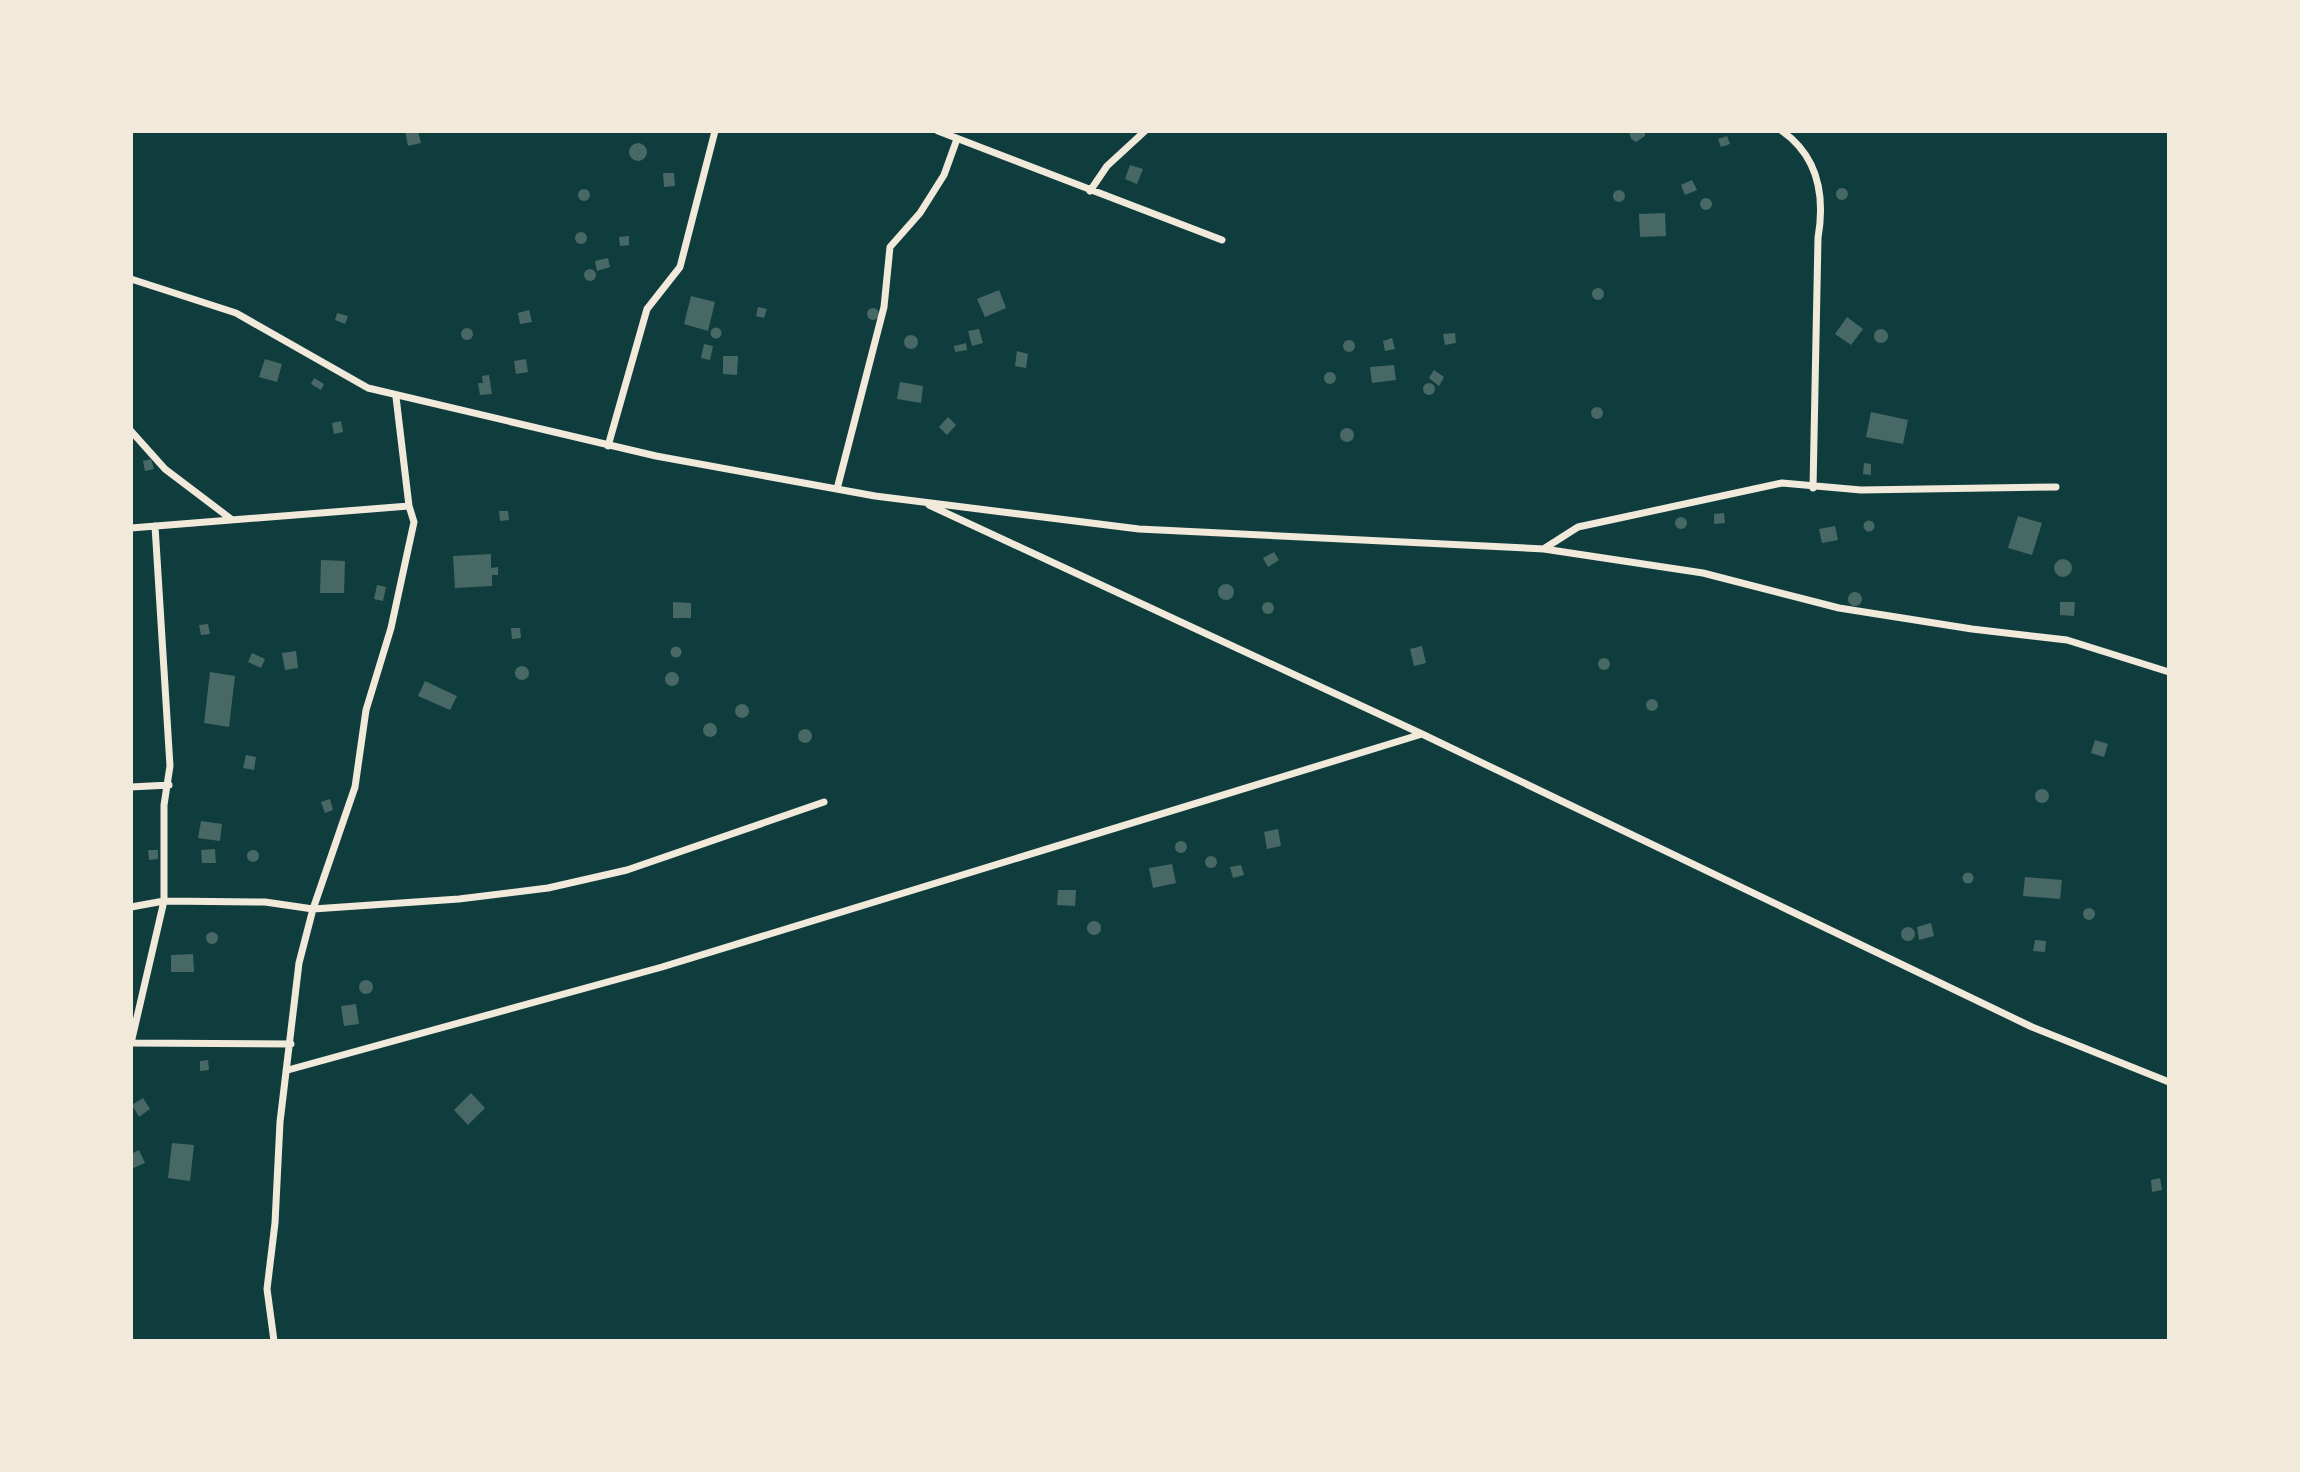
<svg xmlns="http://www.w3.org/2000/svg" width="2300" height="1472" font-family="Montserrat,sans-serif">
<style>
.building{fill:#486865}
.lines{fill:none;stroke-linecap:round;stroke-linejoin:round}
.minor{stroke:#f1e9da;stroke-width:7}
</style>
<rect width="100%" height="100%" fill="#0f3d3e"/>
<path class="building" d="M405 131H418L421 143 408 146Z
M1629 131H1645V136L1636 142 1631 139Z
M1727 136 1730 144 1721 147 1718 139Z
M629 152a9 9 0 1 1 18 0a9 9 0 1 1-18 0Z
M1130 165 1143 169 1137 184 1125 179Z
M663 173H674L675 186 664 187Z
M1692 180 1697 190 1685 195 1681 185Z
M1836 194a6 6 0 1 1 12 0a6 6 0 1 1-12 0Z
M578 195a6 6 0 1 1 12 0a6 6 0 1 1-12 0Z
M1613 196a6 6 0 1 1 12 0a6 6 0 1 1-12 0Z
M1700 204a6 6 0 1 1 12 0a6 6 0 1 1-12 0Z
M1665 213 1666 236 1640 237 1639 214Z
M575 238a6 6 0 1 1 12 0a6 6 0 1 1-12 0Z
M629 236V245L620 246 619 237Z
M608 258 610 267 597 271 595 261Z
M584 275a6 6 0 1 1 12 0a6 6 0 1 1-12 0Z
M1592 294a6 6 0 1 1 12 0a6 6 0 1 1-12 0Z
M999 290 1006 308 985 317 977 299Z
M691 296 715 302 708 331 684 324Z
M758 307 767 309 764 318 756 316Z
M867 314a6 6 0 1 1 12 0a6 6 0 1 1-12 0Z
M529 310 532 322 520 324 518 313Z
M337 313 348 316 345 324 335 320Z
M1847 317 1863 329 1851 345 1835 334Z
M461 334a6 6 0 1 1 12 0a6 6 0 1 1-12 0Z
M710.5 333a5.5 5.5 0 1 1 11 0a5.5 5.5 0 1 1-11 0Z
M1874 336a7 7 0 1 1 14 0a7 7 0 1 1-14 0Z
M979 329 983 343 972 346 968 331Z
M1455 333 1456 343 1445 345 1443 334Z
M904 342a7 7 0 1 1 14 0a7 7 0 1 1-14 0Z
M1392 338 1395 349 1385 351 1383 341Z
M1343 346a6 6 0 1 1 12 0a6 6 0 1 1-12 0Z
M966 343 967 350 955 352 954 346Z
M704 344 713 346 710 360 701 358Z
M1017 351 1028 354 1026 368 1015 366Z
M723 356H738L737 375 723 374Z
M265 359 282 364 277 382 259 377Z
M526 359 528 372 516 374 514 361Z
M1394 365 1396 380 1372 383 1370 367Z
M1434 370 1444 377 1439 386 1429 378Z
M1324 378a6 6 0 1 1 12 0a6 6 0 1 1-12 0Z
M489 375 492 394 480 395 478 383H483L482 376Z
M314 378 324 384 321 390 311 384Z
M900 382 923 386 921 403 897 399Z
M1423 389a6 6 0 1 1 12 0a6 6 0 1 1-12 0Z
M1591 413a6 6 0 1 1 12 0a6 6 0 1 1-12 0Z
M1871 412 1908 420 1903 444 1866 437Z
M948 417 956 425 947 435 939 427Z
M341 421 343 432 334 434 332 423Z
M1340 435a7 7 0 1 1 14 0a7 7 0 1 1-14 0Z
M151 459 154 469 145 471 143 461Z
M1864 463 1871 464V475L1863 474Z
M499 511H508L509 520 500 521Z
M1724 513 1725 523 1714 524V514Z
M2018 516 2042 523 2032 555 2008 548Z
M1675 523a6 6 0 1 1 12 0a6 6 0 1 1-12 0Z
M1863.5 526a5.5 5.5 0 1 1 11 0a5.5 5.5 0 1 1-11 0Z
M1835 526 1838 540 1822 543 1819 529Z
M1274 552 1279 560 1268 567 1263 558Z
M491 554V568L498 567V575H492V586L455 588 453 556Z
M2054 568a9 9 0 1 1 18 0a9 9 0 1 1-18 0Z
M321 560 345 561 344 593H320Z
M1218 592a8 8 0 1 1 16 0a8 8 0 1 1-16 0Z
M377 585 386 587 383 601 374 599Z
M1848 599a7 7 0 1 1 14 0a7 7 0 1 1-14 0Z
M1262 608a6 6 0 1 1 12 0a6 6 0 1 1-12 0Z
M673 602 691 603V618H673Z
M2060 602H2075L2074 616 2060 615Z
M208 624 210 634 201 635 199 625Z
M511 628H520L521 638 512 639Z
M1422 646 1426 663 1414 666 1410 649Z
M670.5 652a5.5 5.5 0 1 1 11 0a5.5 5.5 0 1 1-11 0Z
M296 651 298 668 285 670 282 653Z
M252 653 265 659 261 668 248 662Z
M1598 664a6 6 0 1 1 12 0a6 6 0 1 1-12 0Z
M515 673a7 7 0 1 1 14 0a7 7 0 1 1-14 0Z
M210 672 235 676 229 727 204 723Z
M665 679a7 7 0 1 1 14 0a7 7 0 1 1-14 0Z
M425 681 457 696 450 710 418 696Z
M1646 705a6 6 0 1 1 12 0a6 6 0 1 1-12 0Z
M735 711a7 7 0 1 1 14 0a7 7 0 1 1-14 0Z
M703 730a7 7 0 1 1 14 0a7 7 0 1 1-14 0Z
M798 736a7 7 0 1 1 14 0a7 7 0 1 1-14 0Z
M2095 740 2108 744 2104 757 2091 753Z
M246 755 256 757 254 770 243 768Z
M2035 796a7 7 0 1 1 14 0a7 7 0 1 1-14 0Z
M330 799 333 810 325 813 321 802Z
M201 821 222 824 220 841 198 838Z
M1278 829 1281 846 1267 849 1264 832Z
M1175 847a6 6 0 1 1 12 0a6 6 0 1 1-12 0Z
M215 849 216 863H202L201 850Z
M247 856a6 6 0 1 1 12 0a6 6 0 1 1-12 0Z
M148 850H158V859L149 860Z
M1205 862a6 6 0 1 1 12 0a6 6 0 1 1-12 0Z
M1172 864 1176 883 1153 888 1149 868Z
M1241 865 1244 875 1233 878 1230 867Z
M1962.5 878a5.5 5.5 0 1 1 11 0a5.5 5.5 0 1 1-11 0Z
M2025 877 2062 880 2060 899 2023 896Z
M1058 890H1076L1075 906 1057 905Z
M2083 914a6 6 0 1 1 12 0a6 6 0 1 1-12 0Z
M1087 928a7 7 0 1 1 14 0a7 7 0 1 1-14 0Z
M1931 923 1934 936 1919 940 1917 927Z
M1901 934a7 7 0 1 1 14 0a7 7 0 1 1-14 0Z
M206 938a6 6 0 1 1 12 0a6 6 0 1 1-12 0Z
M2035 940 2046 941 2045 952 2033 951Z
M193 954 194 972H171V955Z
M359 987a7 7 0 1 1 14 0a7 7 0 1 1-14 0Z
M356 1004 359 1024 344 1026 341 1006Z
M208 1060 209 1070 200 1071V1061Z
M471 1093 485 1108 468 1125 454 1110Z
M143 1098 150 1109 139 1117 132 1105Z
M172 1143 194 1145 190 1181 168 1178Z
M139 1150 145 1163 131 1169V1154Z
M2160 1178 2162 1190 2152 1192 2151 1180Z"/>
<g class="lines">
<path class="minor" d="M938 131 1222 240
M1782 131C1819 157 1825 197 1818 238L1813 488
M1090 191 1107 166 1145 131
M131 279 236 313 368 388 656 456 875 496 1139 529 1544 549 1703 573 1839 608 1972 629 2067 640 2169 672
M131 431 165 469 231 519
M608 446 647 309 680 267 715 131
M837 489 884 307 890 247 920 213 944 175 957 139
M929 505 1422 734 2032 1027 2169 1082
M155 526 170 766 164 805V901L131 1043 291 1044
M131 528 409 506
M1545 548 1578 527 1782 483 1861 490 2056 487
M131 787 169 785
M131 907 164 901 265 902 313 909 459 899 548 888 627 870 824 802
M288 1070 662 967 1422 734
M274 1341 267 1289 275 1223 280 1122 299 963 313 909 355 787 366 710 391 628 414 522 409 506 396 397"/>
</g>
<rect width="2300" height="1472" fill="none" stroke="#f1e9da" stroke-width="266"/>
</svg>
